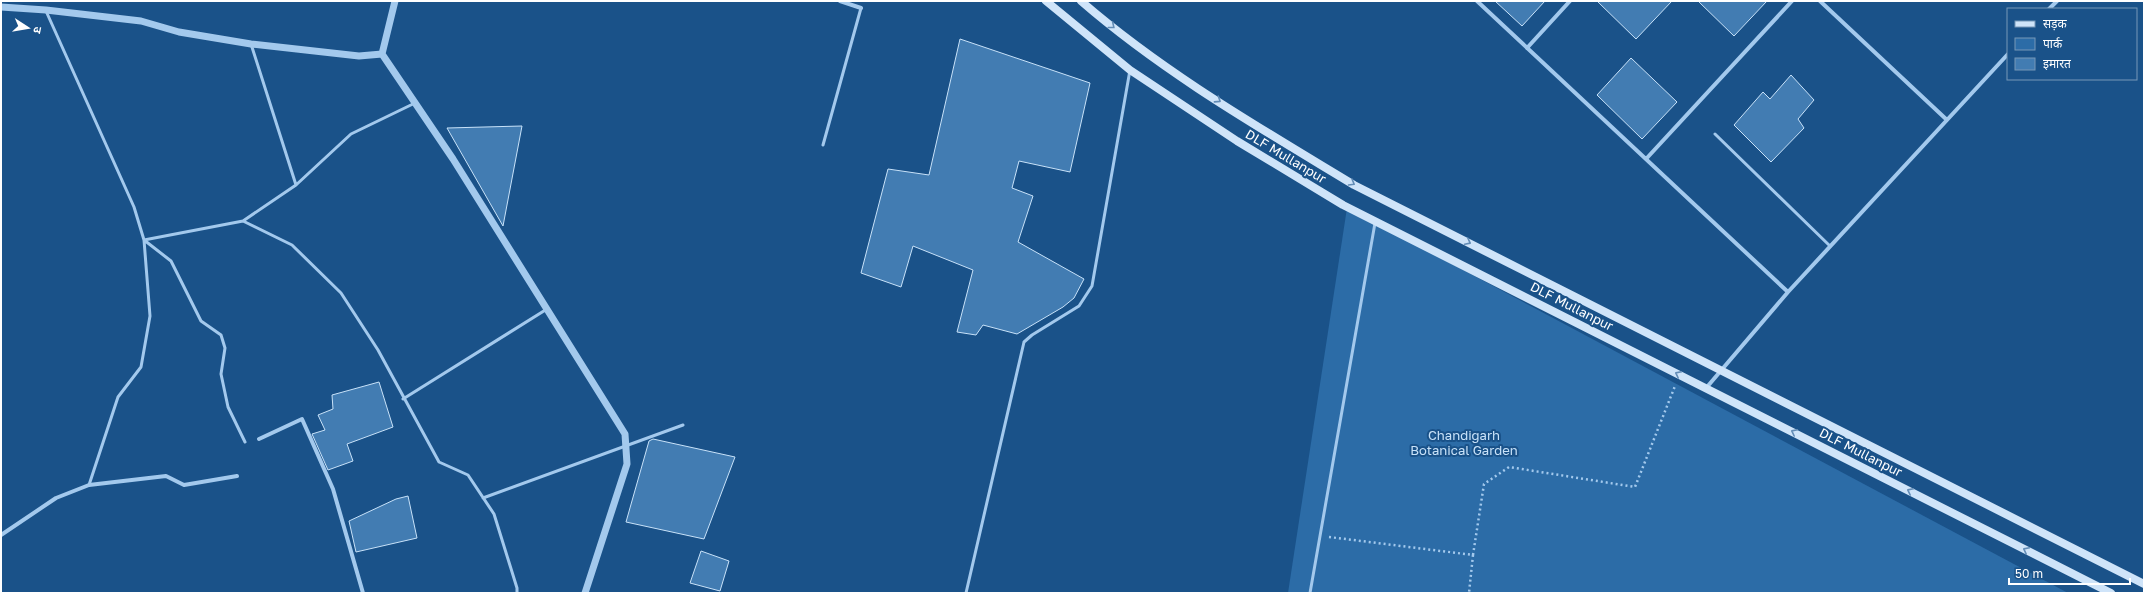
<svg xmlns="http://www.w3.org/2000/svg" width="2145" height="594" font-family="'Golos Text','Noto Sans Devanagari',sans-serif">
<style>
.green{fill:#2c6ca7}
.building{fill:#427cb2;stroke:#c8e2f9}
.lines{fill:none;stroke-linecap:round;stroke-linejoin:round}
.path{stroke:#a3c9ed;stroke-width:2.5;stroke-dasharray:2 3;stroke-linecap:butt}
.service{stroke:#a3c9ed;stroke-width:3}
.minor{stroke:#a3c9ed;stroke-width:4}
.tertiary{stroke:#a3c9ed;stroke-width:7}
.secondary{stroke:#cfe4f9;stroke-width:8}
.oneway{stroke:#628cb6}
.labels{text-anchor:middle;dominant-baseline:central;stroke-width:4;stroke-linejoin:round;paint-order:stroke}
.street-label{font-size:13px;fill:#fff;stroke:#1a5289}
.park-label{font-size:13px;fill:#c8e2f9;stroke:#1a5289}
</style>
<rect width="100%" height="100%" fill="#1a5289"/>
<path class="green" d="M1347 208 2068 593H1288Z"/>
<path class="building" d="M1495 1H1545L1522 26Z
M1597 1H1672L1636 39Z
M1698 1H1767L1734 36Z
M960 39 1090 83 1070 172 1019 161 1012 188 1033 196 1018 242 1084 279 1074 298 1063 307 1017 334 983 325 976 335 957 332 973 270 913 246 901 287 861 273 888 169 929 175Z
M1631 58 1677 102 1642 139 1597 95Z
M1791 75 1814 100 1798 119 1804 128 1771 162 1734 125 1763 92 1770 99Z
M522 126 503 226 447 128Z
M379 382 393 427 347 444 353 461 328 470 312 434 325 430 318 415 333 409 332 395Z
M653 439 735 457 704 539 626 522 649 441Z
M408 496 417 538 356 552 349 521 396 499Z
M701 551 729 561 720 591 690 583Z"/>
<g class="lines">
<path class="path" d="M1329 537 1473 555 1469 593
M1473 555 1484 484 1509 467 1635 487 1675 386"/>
<path class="service" d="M46 11 134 207 144 240 150 316 141 367 118 397 89 485
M251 44 296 185
M1715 134 1830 246
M823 145 861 8
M243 221 296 185 351 134 415 103
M144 240 243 221 292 245 341 293 378 350 439 462 468 475 494 514 517 588V593
M144 240 171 261 201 321 221 335 225 348 221 374 228 407 245 442
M403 399 547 309
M483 498 683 425
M966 593 1024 342 1032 335 1079 306 1092 286 1130 70
M1310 593 1375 223"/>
<path class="minor" d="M840 1 861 8
M1477 1 1788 292
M1820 1 1947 120
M2049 9 2057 1
M1527 48 1570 1
M1646 159 1792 1
M1707 387 1788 292 2008 54
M259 439 302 419 333 489 363 593
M1 535 56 498 89 485 166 476 184 485 237 476"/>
<path class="tertiary" d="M395 1 382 54 453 159 625 434 627 464 585 593
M1 7 46 10 141 21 179 32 251 44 359 56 382 54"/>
<path class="secondary" d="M1046 1 1130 70 1237 141 1343 205 2111 593
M1081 1C1164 73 1260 128 1354 185L2144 584"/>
</g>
<defs><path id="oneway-chevron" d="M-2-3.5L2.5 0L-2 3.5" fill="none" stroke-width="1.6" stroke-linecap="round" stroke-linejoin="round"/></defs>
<g class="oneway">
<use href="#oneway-chevron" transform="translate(1112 26) rotate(39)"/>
<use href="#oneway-chevron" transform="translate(1218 100) rotate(33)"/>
<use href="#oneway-chevron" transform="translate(1352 183) rotate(30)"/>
<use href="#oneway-chevron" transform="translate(1468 242) rotate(27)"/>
<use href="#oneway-chevron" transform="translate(1678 374) rotate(-153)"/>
<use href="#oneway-chevron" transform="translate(1794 432) rotate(-153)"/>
<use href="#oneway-chevron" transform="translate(1910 491) rotate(-153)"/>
<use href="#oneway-chevron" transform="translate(2026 550) rotate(-153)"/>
</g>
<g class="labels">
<g class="street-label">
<text transform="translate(1286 156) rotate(31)">DLF Mullanpur</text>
<text transform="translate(1572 306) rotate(27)">DLF Mullanpur</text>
<text transform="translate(1861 452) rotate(27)">DLF Mullanpur</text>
</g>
<g class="park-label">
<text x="1464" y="435">Chandigarh<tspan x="1464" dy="15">Botanical Garden</tspan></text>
</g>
</g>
<rect width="2145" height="594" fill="none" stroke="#ffffff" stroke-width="4"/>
<rect x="2007" y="8" width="130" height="72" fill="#1a5289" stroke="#7697b8"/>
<rect x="2015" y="21" width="20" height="6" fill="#cfe4f9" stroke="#7697b8"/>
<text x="2043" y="28" font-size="12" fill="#ffffff">सड़क</text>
<rect x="2015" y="38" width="20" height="12" fill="#2c6ca7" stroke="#7697b8"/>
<text x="2043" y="48" font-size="12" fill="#ffffff">पार्क</text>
<rect x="2015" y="58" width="20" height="12" fill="#427cb2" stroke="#7697b8"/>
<text x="2043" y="68" font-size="12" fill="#ffffff">इमारत</text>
<g transform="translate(28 28) rotate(102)" stroke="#1a5289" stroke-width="3" paint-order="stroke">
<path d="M0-3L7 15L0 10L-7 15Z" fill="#ffffff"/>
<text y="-6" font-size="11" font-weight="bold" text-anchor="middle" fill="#ffffff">उ</text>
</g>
<path d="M2009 578v6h121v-6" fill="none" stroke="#ffffff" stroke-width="2"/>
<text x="2015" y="578" font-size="12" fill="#ffffff" stroke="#1a5289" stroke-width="3" paint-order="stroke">50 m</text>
</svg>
